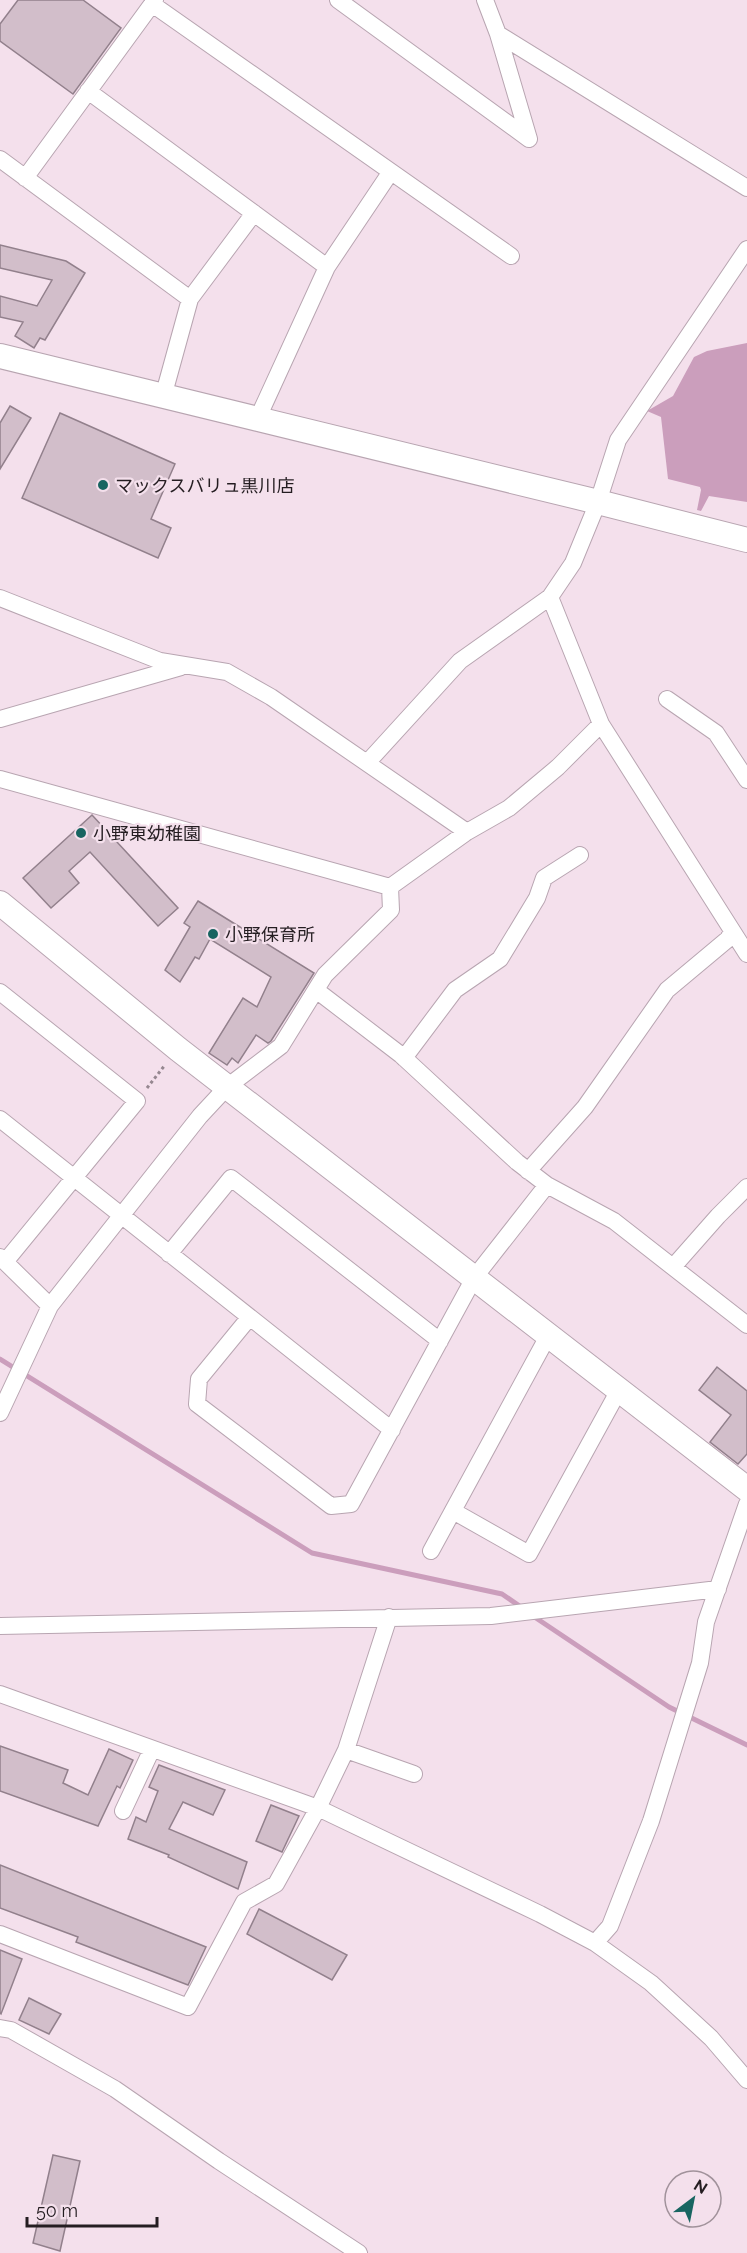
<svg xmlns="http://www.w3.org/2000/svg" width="747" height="2253" font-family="Raleway,'Noto Sans JP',sans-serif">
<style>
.water{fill:#cb9ebc}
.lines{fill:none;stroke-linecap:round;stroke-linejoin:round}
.stream{stroke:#cb9ebc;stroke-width:5}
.building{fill:#d2beca;stroke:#92808c;stroke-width:1.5}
.street-casing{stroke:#b8a5b1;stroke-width:18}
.secondary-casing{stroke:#b8a5b1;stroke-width:26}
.path{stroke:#958790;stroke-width:3;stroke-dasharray:3 3;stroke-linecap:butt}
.street{stroke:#fff;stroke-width:16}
.secondary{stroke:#fff;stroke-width:24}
.poi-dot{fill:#186561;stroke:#f4e0ec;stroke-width:2}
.labels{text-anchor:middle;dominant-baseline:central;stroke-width:4.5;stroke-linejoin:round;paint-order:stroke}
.poi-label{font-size:18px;fill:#241d21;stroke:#f4e0ec;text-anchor:start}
</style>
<rect width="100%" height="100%" fill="#f4e0ec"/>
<path class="water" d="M747 343V502L709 496 701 511 697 510 701 490 700 487 668 479 661 417 647 411 673 396 694 357 707 351Z"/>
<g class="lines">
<path class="stream" d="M0 1359 312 1553 502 1594 521 1607
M533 1616 669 1707 747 1745"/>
</g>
<path class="building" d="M18 0H83L121 28 73 94 0 41V24Z
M0 245 66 261 85 273 45 340 40 338 34 348 15 336 23 322 0 317V296L37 306 52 280 0 268Z
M10 406 31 418 0 469V423Z
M60 413 175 464 151 519 171 528 158 558 22 498Z
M92 815 178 908 158 926 90 852 69 871 79 883 51 908 23 878Z
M198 901 314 973 271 1041 268 1043 256 1035 238 1063 232 1058 227 1065 209 1053 243 998 257 1007 271 977 210 939 199 959 195 957 180 982 165 970 190 927 184 923Z
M717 1367 747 1391V1454L738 1464 710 1442 731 1415 699 1390Z
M0 1746 68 1770 63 1783 88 1795 109 1749 133 1760 120 1788 117 1786 98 1826 0 1791Z
M159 1765 225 1790 213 1815 183 1802 169 1829 247 1862 238 1889 168 1857 169 1855 128 1839 136 1817 146 1822 158 1791 149 1787Z
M271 1805 299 1816 282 1852 256 1841Z
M0 1865 206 1947 188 1985 76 1942 78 1937 0 1908Z
M259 1909 347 1955 332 1980 247 1934Z
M0 1950 22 1959 1 2014 0 2013Z
M29 1998 61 2014 49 2034 19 2020Z
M53 2155 80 2161 60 2251 33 2243Z"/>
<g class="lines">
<defs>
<path id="street" d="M338 0 529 139
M485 0 498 34 529 139
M152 4 511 256
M498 34 747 188
M88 91 327 267
M0 159 190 299 163 397
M25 178 155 0
M747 249 618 440 598 502 573 563 550 597 601 724 747 954
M190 299 254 213
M257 420 327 267 390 173
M0 598 160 661 227 672 271 697 467 832
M667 699 716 733 747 780
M0 719 181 667
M367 763 460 661 550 597
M0 779 390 887 467 832 509 808 558 767 601 724
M316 990 401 1055 517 1162 547 1185 614 1221 747 1325
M0 992 137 1101 5 1262
M404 1058 455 990 500 959 537 898 544 878 580 855
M0 1119 392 1430
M528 1171 585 1107 667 990 728 939 732 931
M169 1254 231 1178 440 1341
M0 1257 50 1306
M673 1267 718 1216 747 1187
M249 1318 199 1379 197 1404 331 1506 351 1504 474 1278 547 1185
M0 1413 50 1306 200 1116 227 1087 281 1046 325 975 391 910 390 887
M453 1511 529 1554 619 1390
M431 1551 548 1336
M0 1626 491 1616 718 1589
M0 1694 318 1808 540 1914 595 1943 651 1983 711 2038 747 2080
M346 1750 414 1774
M123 1811 152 1749
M0 1934 188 2007 244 1902 276 1884 318 1808 346 1750 389 1617
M595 1943 610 1926 651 1821 700 1663 706 1622 747 1504
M0 2028 11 2030 115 2089 219 2161 359 2253"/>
<path id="secondary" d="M0 356 598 502 747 540
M0 903 178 1049 747 1489"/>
</defs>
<use href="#street" class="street-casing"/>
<use href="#secondary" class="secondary-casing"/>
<path class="path" d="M147 1088 165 1065"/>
<use href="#street" class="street"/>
<use href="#secondary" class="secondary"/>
</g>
<g class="poi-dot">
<circle cx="103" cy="485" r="6"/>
<circle cx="81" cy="833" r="6"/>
<circle cx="213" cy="934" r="6"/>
</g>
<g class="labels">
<g class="poi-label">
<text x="115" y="485">マックスバリュ黒川店</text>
<text x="93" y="833">小野東幼稚園</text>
<text x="225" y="934">小野保育所</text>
</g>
</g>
<g transform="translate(693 2199) rotate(32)"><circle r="28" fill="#f4e0ec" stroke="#a1929b" stroke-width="1.5"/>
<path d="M0-4.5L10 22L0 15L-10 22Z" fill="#186561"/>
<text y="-9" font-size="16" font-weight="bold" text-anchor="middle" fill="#241d21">N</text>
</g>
<path d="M27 2217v9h130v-9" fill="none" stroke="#241d21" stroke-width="3"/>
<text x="36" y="2217" font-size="18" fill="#241d21" stroke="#f4e0ec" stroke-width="4.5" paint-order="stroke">50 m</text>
</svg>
